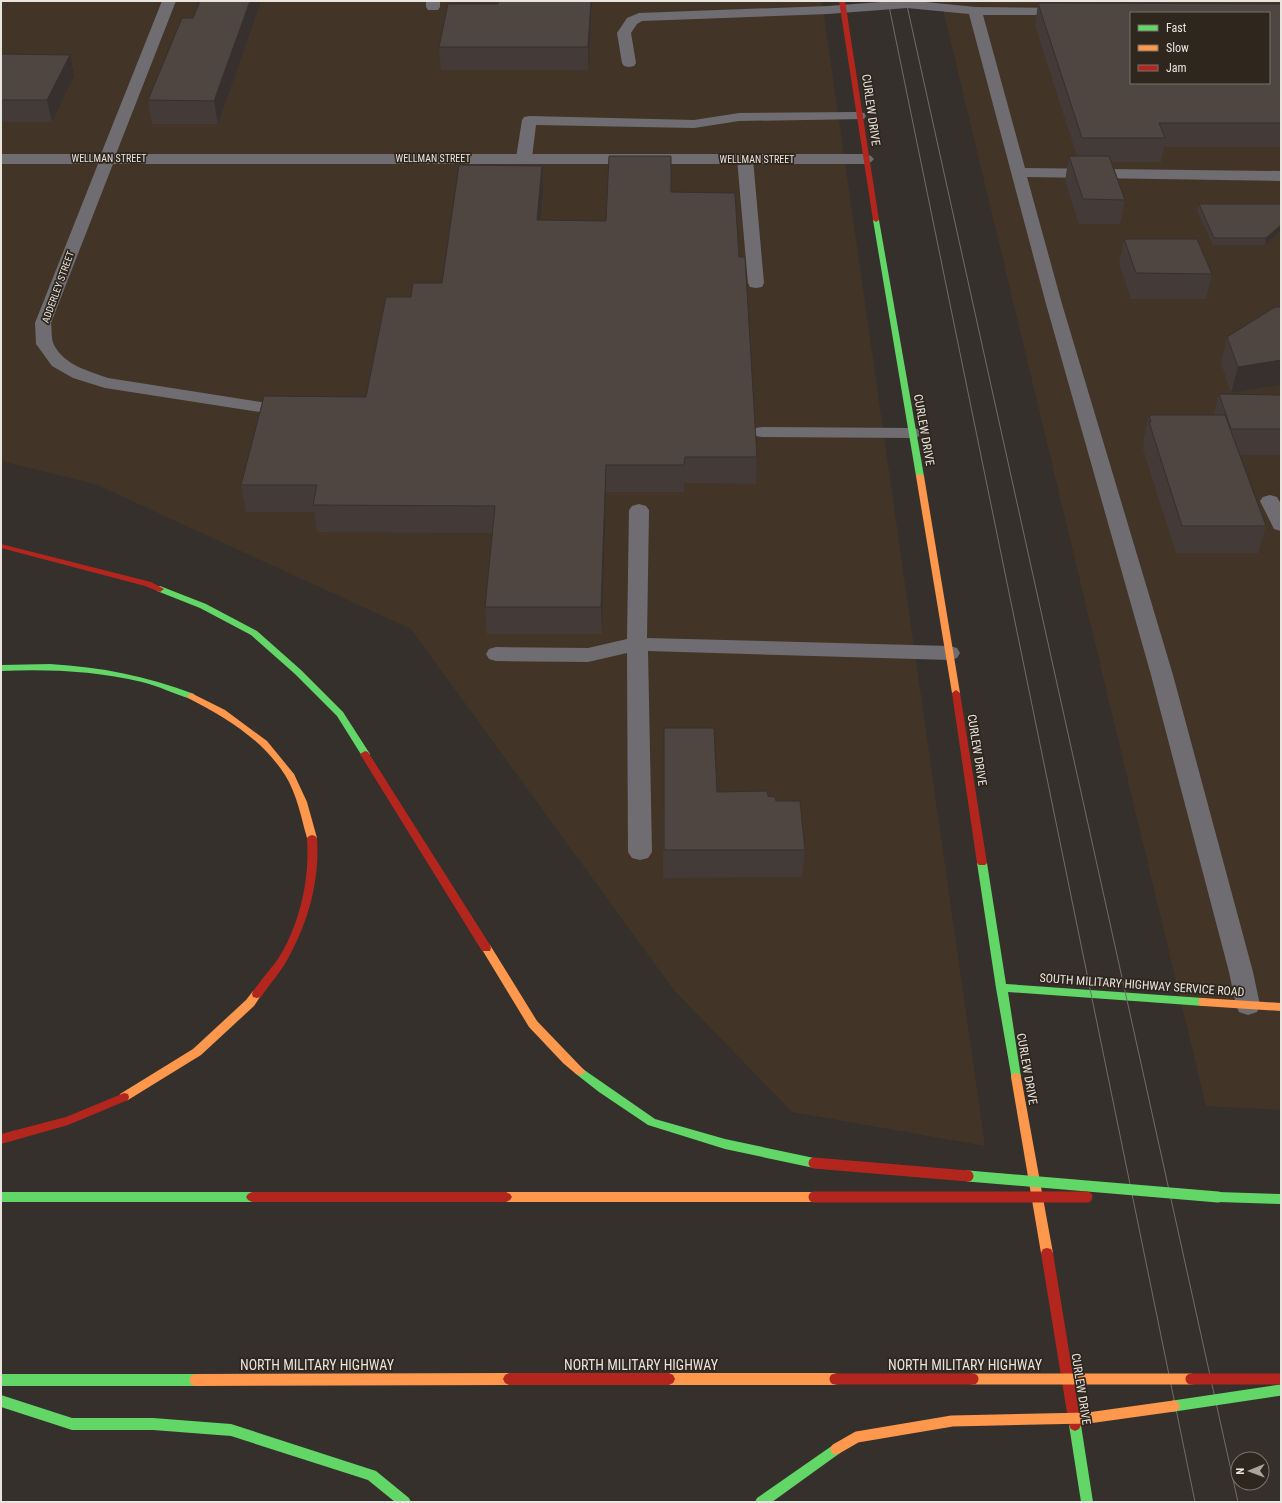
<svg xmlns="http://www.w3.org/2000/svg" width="1282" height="1503" font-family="'Roboto Condensed',sans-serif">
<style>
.built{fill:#423528;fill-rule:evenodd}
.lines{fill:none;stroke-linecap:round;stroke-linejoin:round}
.lane{fill:#6f6d72;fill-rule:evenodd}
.street{fill:#6f6d72;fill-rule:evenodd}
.fast{fill:#63d668;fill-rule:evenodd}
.slow{fill:#ff974d;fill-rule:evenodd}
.jam{fill:#b3261e;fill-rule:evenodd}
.tram{stroke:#6e6c6b;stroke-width:1}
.fast-bridge{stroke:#63d668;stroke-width:11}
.slow-bridge{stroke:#ff974d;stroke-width:11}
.jam-bridge{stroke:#b3261e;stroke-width:11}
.wall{fill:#443b38}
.shaded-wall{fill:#37302e}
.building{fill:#4f4541;stroke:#37302e;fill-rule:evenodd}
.labels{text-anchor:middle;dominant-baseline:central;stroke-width:3.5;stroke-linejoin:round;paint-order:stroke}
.far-street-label{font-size:10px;fill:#e9e4de;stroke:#2f261e}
.street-label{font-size:12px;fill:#e9e4de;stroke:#2f261e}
.near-street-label{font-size:14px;fill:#e9e4de;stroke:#2f261e}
</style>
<rect width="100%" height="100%" fill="#35302b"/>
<path class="built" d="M1 1H822L985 1146 792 1112 673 989 411 629 95 484 1 461Z
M941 1H1281V1110L1206 1106ZM1131 13H1269V83H1131Z"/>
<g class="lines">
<path class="lane" d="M426 1H440V7L438 10H428L426 7Z
M894 1H916L975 7 1071 8 1073 11 1071 14 1066 15H983L1025 168 1281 171V181L1027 177 1062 304 1173 675 1253 972 1260 1005 1257 1012 1248 1015 1239 1012 1236 1005 1229 972 1151 675 1046 304 969 14 907 8 828 14 642 21 637 24 631 33 636 63 634 66 629 67 624 66 622 63 617 33 627 18 639 13 828 6Z
M859 112 864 113 866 116 864 119 739 121 694 128 536 125 532 158 529 161 524 163 519 161 516 158 522 120 524 117 529 116 694 120 739 113Z
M745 154 750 156 753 159 764 283 762 287 756 288 750 287 748 283 737 159 740 156Z
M762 427 912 428 918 429 921 433 918 437 912 438 762 437 756 436 753 432 756 428Z
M1270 495 1277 497 1281 504V531L1274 529 1260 501 1263 497Z
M639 504 646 506 649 510 647 638 950 646 957 648 960 653 957 658 950 660 648 651 652 852 648 858 640 860 632 858 628 852 627 653 588 662 496 661 489 659 486 654 489 649 496 647 588 648 627 639 629 510 632 506Z"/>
<path class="street" d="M162 1H176L116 154H866L871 156 874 159 871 162 866 164H113L51 323C52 329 51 339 54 345 64 365 89 371 108 378L292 407 298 408 301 412 298 416 292 417 105 388 73 378 52 366 39 348 36 344 35 323 98 164H1V154H101Z"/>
<path class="fast" d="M876 218 879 220 924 476 920 478 916 476 873 220Z
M160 586 206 604 257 631 301 670 343 712 370 754 368 756H362L337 716 295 674 251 635 200 608 157 591 156 589 157 587Z
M50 664C101 667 147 676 194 694L195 696 191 699C174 694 159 686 142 682 95 671 48 669 1 671V665Z
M982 859 985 861 987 863 1006 984 1203 998 1207 999 1208 1002 1207 1005 1203 1006 1008 992 1021 1077 1020 1080 1016 1081 1012 1080 996 988 977 863 979 861Z
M580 1067 655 1119 725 1139 814 1158 818 1160 819 1163 818 1166 814 1168 725 1149 648 1125 599 1092 576 1074 575 1071 576 1068Z
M1 1192H252L256 1194 258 1197 256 1200 252 1202H1Z
M1218 1192 1281 1194V1204L1218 1202 1214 1200 1212 1197 1214 1194Z
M1 1374H195L199 1376 201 1380 199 1384 195 1386H1Z
M1 1395 72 1418H153L231 1424 376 1471 409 1498 411 1502H395L368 1480 231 1436 153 1430H72L1 1407Z
M1075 1419 1079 1421 1081 1425 1093 1502H1081L1069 1425 1071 1421Z
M836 1443 840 1445 842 1449 840 1453 772 1502H755L757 1498Z"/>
<path class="slow" d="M917 474H920L924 476 960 693 956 696 952 693 916 476Z
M191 693 225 710 267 741 294 774 307 802 317 838 315 840H309L307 838C301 817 297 794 285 775 262 739 225 717 188 698L187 696Z
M486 944 490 945 537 1021 585 1071 584 1074 580 1075 576 1074 563 1063 529 1027 481 948 482 945Z
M257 990 261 991 262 994 254 1006 201 1055 128 1100 124 1101 120 1100 119 1097 120 1094 193 1049 246 1000 253 991Z
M1203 998 1281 1003V1011L1203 1006 1199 1005 1198 1002 1199 999Z
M1016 1073 1020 1074 1021 1077 1053 1253 1051 1257 1047 1258 1043 1257 1041 1253 1011 1077 1012 1074Z
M506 1192H814L818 1194 820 1197 818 1200 814 1202H506L502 1200 500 1197 502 1194Z
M509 1373 513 1375 515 1379 513 1383 509 1385 195 1386 191 1384 189 1380 191 1376 195 1374Z
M669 1373H835L839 1375 841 1379 839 1383 835 1385H669L665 1383 663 1379 665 1375Z"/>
<path class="jam" d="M839 1H845L879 220 876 222 873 220Z
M1 544 151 582 164 589 160 592 145 586 1 548Z
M956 690 960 693 987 863 985 865H979L977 863 952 693Z
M365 751 368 752 490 945 491 948 490 951H482L360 754Z
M312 835 315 836 317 838C320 881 308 924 286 962 279 974 269 985 261 997L257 998 253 997 252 994 253 991C261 980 270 970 278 959 300 924 310 879 307 838L309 836Z
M124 1093 128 1094 129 1097 128 1100 68 1125 1 1144V1134L66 1117Z
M252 1192H506L510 1194 512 1197 510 1200 506 1202H252L248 1200 246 1197 248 1194Z
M1047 1248 1051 1249 1053 1253 1081 1425 1079 1429 1075 1431 1071 1429 1069 1425 1041 1253 1043 1249Z
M509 1373H669L673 1375 675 1379 673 1383 669 1385H509L505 1383 503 1379 505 1375Z"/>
<path class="tram" d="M888 1 1195 1502
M906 1 1238 1502"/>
<path class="fast-bridge" d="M968 1176 1218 1197
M1174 1406 1281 1390"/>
<path class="slow-bridge" d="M973 1379H1191
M836 1449 857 1437 952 1421 1088 1418 1174 1406"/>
<path class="jam-bridge" d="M814 1163 968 1176
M814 1197H1087
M835 1379H973
M1191 1379H1281"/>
</g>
<path class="wall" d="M200 1H261L218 124H152L148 100 193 18Z
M592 1 588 70H441L439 47 498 4Z
M1038 3 1281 4V147H1164L1161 162H1112L1125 200 1120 224H1079L1065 181 1069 156H1077L1035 26Z
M1 54 74 76 52 122H1Z
M543 190 540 220 606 221 671 192 739 257 757 457 756 484 684 483V492H606L602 634H487L485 607 493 533 317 532 314 512H246L241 485 366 397 411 297 442 283Z
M1199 204H1281V230L1265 245H1213L1197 211Z
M1124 239 1212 274 1206 299H1131L1119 264Z
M1281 307V385L1231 393 1221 363 1227 337Z
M1219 394 1281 395V455H1239L1266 526 1258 553H1176L1143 449 1144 445 1143 441 1149 415H1214Z
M664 728 717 792 768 796 776 801 805 850 802 877 663 878Z"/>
<path class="shaded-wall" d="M250 1H261L218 124 214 101Z
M591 1H592L588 70V47Z
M70 55 74 76 52 122 47 100Z
M542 166 543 190 538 245 537 220Z
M1281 225V230L1265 245 1266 238Z
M1281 360V385L1231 393 1238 367Z
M606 465V492L602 634 601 607Z"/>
<path class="building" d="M200 1H250L214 101 148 100 182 18H193Z
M499 1H591L588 47H439L448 4H498Z
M1038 3 1281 4V123H1159L1165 138H1082ZM1131 13H1269V83H1131Z
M1 54 70 55 47 100H1Z
M609 156H671V192L735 193 739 257H745L757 457H685L684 465H606L601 607H485L495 506 313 505 317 485H241L264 396 366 397 386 297H411L413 283H442L459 165 542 166 537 220 606 221Z
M1069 156H1109L1125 200 1083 199Z
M1199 204H1281V225L1266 238H1214Z
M1124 239H1197L1212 274 1136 273Z
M1275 307H1281V360L1238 367 1227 337Z
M1219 394 1281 395V429H1231Z
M1149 415H1225L1266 526H1182L1149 422H1151Z
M664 728H714L717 792 767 791 768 796 775 797 776 801H800L805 850H664Z"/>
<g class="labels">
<g class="far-street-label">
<text x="109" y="158">WELLMAN STREET</text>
<text x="433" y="158">WELLMAN STREET</text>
<text x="757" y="159">WELLMAN STREET</text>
<text transform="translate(58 287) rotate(-70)">ADDERLEY STREET</text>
</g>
<g class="street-label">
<text transform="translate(871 110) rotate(82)">CURLEW DRIVE</text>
<text transform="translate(924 430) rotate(80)">CURLEW DRIVE</text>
<text transform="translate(977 750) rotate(81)">CURLEW DRIVE</text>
<text transform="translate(1142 985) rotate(4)">SOUTH MILITARY HIGHWAY SERVICE ROAD</text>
<text transform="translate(1027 1069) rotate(80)">CURLEW DRIVE</text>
<text transform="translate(1081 1389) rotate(81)">CURLEW DRIVE</text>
</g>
<g class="near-street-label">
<text x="317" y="1365">NORTH MILITARY HIGHWAY</text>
<text x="641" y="1365">NORTH MILITARY HIGHWAY</text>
<text x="965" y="1365">NORTH MILITARY HIGHWAY</text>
</g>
</g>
<rect width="1282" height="1503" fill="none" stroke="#e9e4de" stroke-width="4"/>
<rect x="1130" y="12" width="140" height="72" fill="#2f261e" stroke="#79726b"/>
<rect x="1138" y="25" width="20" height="6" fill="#63d668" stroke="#79726b"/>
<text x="1166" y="32" font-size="12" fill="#e9e4de">Fast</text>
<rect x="1138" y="45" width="20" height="6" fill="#ff974d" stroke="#79726b"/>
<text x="1166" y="52" font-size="12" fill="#e9e4de">Slow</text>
<rect x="1138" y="65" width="20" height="6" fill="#b3261e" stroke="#79726b"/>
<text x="1166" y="72" font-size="12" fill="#e9e4de">Jam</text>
<g transform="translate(1250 1471) rotate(269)"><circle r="19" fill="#2f261e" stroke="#79726b"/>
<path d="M0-3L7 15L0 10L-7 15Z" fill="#aaa59f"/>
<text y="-6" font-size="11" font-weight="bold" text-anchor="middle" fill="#e9e4de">N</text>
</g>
</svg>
